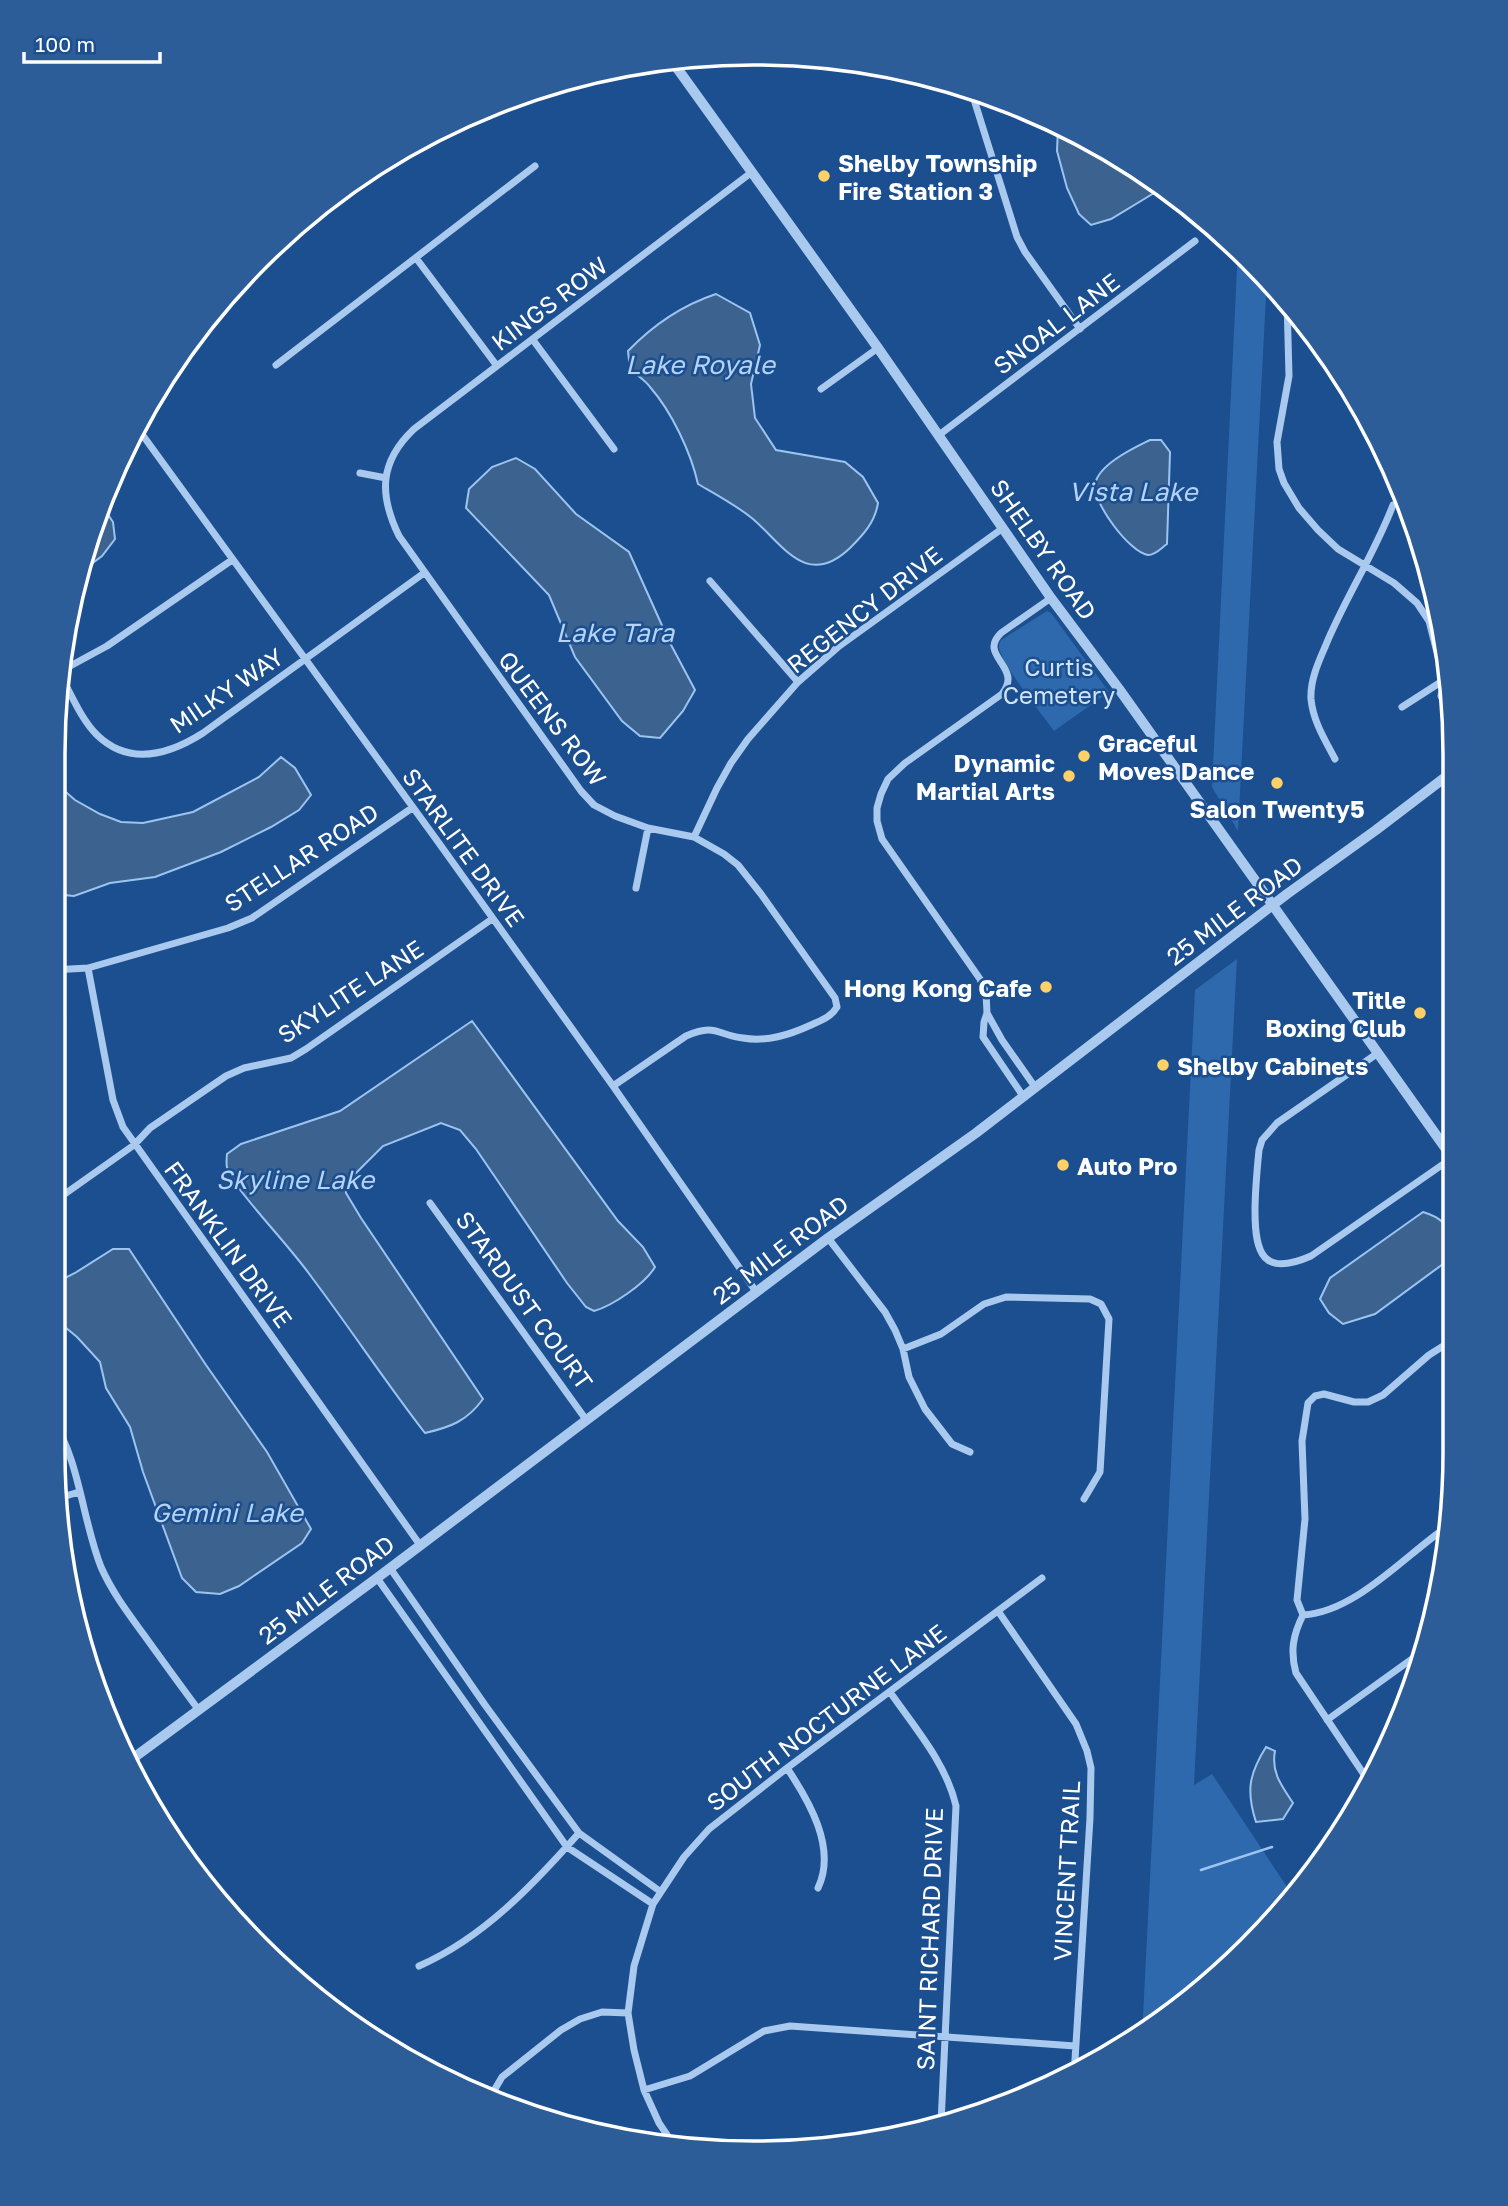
<svg xmlns="http://www.w3.org/2000/svg" width="1508" height="2206" font-family="'Golos Text',sans-serif">
<style>
.green{fill:#2e69ad}
.water{fill:#3c6290;stroke:#9cc4f0;stroke-width:2}
.lines{fill:none;stroke-linecap:round;stroke-linejoin:round}
.stream{stroke:#9cc4f0;stroke-width:2.5}
.minor{stroke:#a9c9ee;stroke-width:7}
.tertiary{stroke:#a9c9ee;stroke-width:10}
.poi-dot{fill:#ffd166;stroke:#1b4f8f;stroke-width:2.5}
.labels{text-anchor:middle;dominant-baseline:central;stroke-width:5;stroke-linejoin:round;paint-order:stroke}
.poi-label{font-size:24px;font-weight:bold;fill:#fff;stroke:#1b4f8f;text-anchor:start}
.street-label{font-size:24px;fill:#fff;stroke:#1b4f8f}
.park-label{font-size:24px;fill:#cfe3fa;stroke:#1b4f8f}
.water-label{font-size:26px;font-style:italic;fill:#b5d3f5;stroke:#1b4f8f}
.rim{fill:none;stroke:#fff;stroke-width:3.5}
</style>
<rect width="100%" height="100%" fill="#1b4f8f"/>
<path class="green" d="M1238 248 1250 258 1267 277 1238 831 1212 787Z
M1047 611 1051 613 1109 692 1054 731C1041 713 1006 670 1000 651 998 645 999 645 1001 640Z
M1237 959 1194 1785 1212 1774 1293 1896 1250 1948 1142 2036 1195 990Z"/>
<path class="water" d="M1061 126 1144 171 1164 187 1111 219 1091 225 1079 214 1067 188 1057 151 1058 128Z
M716 294 750 313 760 345 751 384 755 418 776 450 845 462 863 477 878 503C875 522 864 534 850 548 807 589 784 546 753 519 736 505 717 495 698 484 691 453 672 412 650 387 645 380 636 375 630 369L628 351C652 326 683 305 716 294Z
M1150 440H1161L1170 452 1167 544C1161 548 1156 555 1148 555 1130 553 1092 502 1095 484 1099 464 1134 448 1150 440Z
M516 458 535 469 576 514 629 552 669 641 695 690 683 711 660 738 640 736 622 721 575 657 549 595 466 508 469 489 492 467Z
M103 507 113 522 115 539 102 556 82 571Z
M281 757 295 768 311 795 299 810 271 827 221 852 155 877 110 883 74 896 53 894V781L75 800 100 814 121 822 143 823 193 812 259 777Z
M472 1021 618 1221 643 1247 655 1267C645 1284 612 1306 594 1311L586 1307 567 1283 476 1149 460 1130 441 1123 383 1146 346 1183V1193L361 1218 483 1399C467 1421 451 1427 425 1433 387 1384 352 1331 313 1279 288 1244 257 1214 232 1179 226 1170 226 1164 227 1154L241 1144 340 1111Z
M1423 1212C1443 1218 1446 1224 1453 1243L1443 1264 1375 1314 1343 1324 1329 1313 1320 1299 1330 1278Z
M113 1249H129L206 1365 267 1452 311 1529 302 1543 239 1586 220 1594 196 1592 182 1578 143 1472 130 1427 106 1388 100 1362 77 1337 53 1317V1284L75 1273Z
M1266 1747 1275 1751C1271 1772 1281 1785 1293 1803L1283 1819 1256 1822C1246 1791 1249 1774 1266 1747Z"/>
<g class="lines">
<path class="stream" d="M1201 1870 1272 1847"/>
<path class="minor" d="M971 90 1017 237 1025 252 1080 329
M416 258 497 366
M1287 300 1289 376 1277 442 1279 469 1284 483 1299 508 1318 530 1338 549 1394 583 1417 603 1429 621 1444 680 1441 696 1452 719
M533 340 614 449
M276 365 535 166
M821 389 878 348
M136 426 436 839 613 1086 757 1293
M939 435 1195 241
M360 473 386 478
M710 581 798 682
M1429 621 1441 613
M61 671 107 646 232 560
M60 674C71 694 81 719 97 735 130 767 170 754 203 733L424 573
M1402 707 1444 680
M1335 759C1325 740 1313 721 1311 699 1310 681 1318 663 1325 647 1345 598 1374 555 1393 505
M694 837 717 788 731 763 748 739 798 682 838 647 1003 528
M636 888 648 828
M88 968 113 1100 123 1127 420 1545
M52 970 88 968 228 928 252 918 412 808
M987 1013 986 993 980 979 882 839 877 821V808L881 794 888 779 905 763 1002 694C1024 667 977 656 1001 633L1051 598
M1378 1053 1277 1123 1262 1140 1259 1150C1257 1170 1255 1190 1255 1211 1255 1254 1263 1277 1311 1256L1452 1158
M613 1086 686 1036C716 1023 717 1035 743 1038 767 1042 789 1035 811 1025 822 1020 831 1017 837 1007L835 998 761 894 738 865 724 854 694 837 648 828 615 816 594 805 581 791 399 536C379 495 379 462 414 429L752 172
M1023 1096 983 1037 984 1022 987 1013 1002 1040 1035 1087
M52 1203 134 1145 150 1128 226 1076 244 1068 291 1058 306 1049 492 919
M430 1203 587 1421
M828 1238 885 1312 895 1330 903 1349 909 1377 925 1409 952 1444 970 1452
M903 1349 941 1334 984 1304 1006 1297 1090 1299 1101 1304 1109 1319 1100 1472 1084 1499
M52 1419C80 1461 82 1519 101 1567 112 1592 128 1613 144 1635 162 1660 180 1685 198 1709
M59 1498 79 1492
M390 1568 485 1705 579 1833 661 1892
M377 1578 567 1847 653 1904
M998 1611 1076 1724 1087 1751 1091 1768 1090 1818 1074 2076
M1303 1615 1297 1600 1305 1519 1302 1441 1308 1403 1315 1396 1324 1394 1354 1402H1368L1383 1395 1429 1355 1456 1338
M1303 1615C1293 1635 1290 1651 1296 1673L1369 1782
M1303 1615C1356 1612 1405 1555 1448 1526
M890 1692C915 1728 946 1763 956 1806L941 2123
M1327 1720 1423 1651
M787 1768C809 1801 837 1848 818 1888
M1365 1777 1376 1770
M419 1966C483 1938 533 1885 579 1833
M644 2090 690 2076 764 2031 790 2026 1075 2046
M488 2101 502 2077 561 2030 580 2019 602 2012 628 2013
M676 2148 659 2123 644 2090 634 2050 628 2013 634 1966 653 1904 684 1857 709 1829 787 1768 1042 1578"/>
<path class="tertiary" d="M672 61 878 348 1051 598 1119 689 1456 1163
M128 1762 377 1578 828 1238 976 1133 1287 894 1376 830 1456 769"/>
</g>
<g class="poi-dot">
<circle cx="824" cy="176" r="7"/>
<circle cx="1084" cy="756" r="7"/>
<circle cx="1069" cy="776" r="7"/>
<circle cx="1277" cy="783" r="7"/>
<circle cx="1046" cy="987" r="7"/>
<circle cx="1420" cy="1013" r="7"/>
<circle cx="1163" cy="1065" r="7"/>
<circle cx="1063" cy="1165" r="7"/>
</g>
<g class="labels">
<g class="poi-label">
<text x="838" y="162">Shelby Township<tspan x="838" dy="28">Fire Station 3</tspan></text>
<text x="1098" y="742">Graceful<tspan x="1098" dy="28">Moves Dance</tspan></text>
<text x="1055" y="762" text-anchor="end">Dynamic<tspan x="1055" dy="28">Martial Arts</tspan></text>
<text x="1277" y="808" text-anchor="middle">Salon Twenty5</text>
<text x="1032" y="987" text-anchor="end">Hong Kong Cafe</text>
<text x="1406" y="999" text-anchor="end">Title<tspan x="1406" dy="28">Boxing Club</tspan></text>
<text x="1177" y="1065">Shelby Cabinets</text>
<text x="1077" y="1165">Auto Pro</text>
</g>
<g class="street-label">
<text transform="translate(549 303) rotate(-37)">KINGS ROW</text>
<text transform="translate(1056 323) rotate(-37)">SNOAL LANE</text>
<text transform="translate(1044 549) rotate(55)">SHELBY ROAD</text>
<text transform="translate(864 609) rotate(-38)">REGENCY DRIVE</text>
<text transform="translate(226 690) rotate(-34)">MILKY WAY</text>
<text transform="translate(553 718) rotate(53)">QUEENS ROW</text>
<text transform="translate(464 847) rotate(54)">STARLITE DRIVE</text>
<text transform="translate(301 857) rotate(-33)">STELLAR ROAD</text>
<text transform="translate(1234 910) rotate(-37)">25 MILE ROAD</text>
<text transform="translate(350 991) rotate(-33)">SKYLITE LANE</text>
<text transform="translate(229 1244) rotate(54)">FRANKLIN DRIVE</text>
<text transform="translate(780 1249) rotate(-37)">25 MILE ROAD</text>
<text transform="translate(525 1300) rotate(54)">STARDUST COURT</text>
<text transform="translate(326 1589) rotate(-37)">25 MILE ROAD</text>
<text transform="translate(826 1717) rotate(-37)">SOUTH NOCTURNE LANE</text>
<text transform="translate(1066 1871) rotate(-87)">VINCENT TRAIL</text>
<text transform="translate(929 1939) rotate(-88)">SAINT RICHARD DRIVE</text>
</g>
<g class="park-label">
<text x="1059" y="666">Curtis<tspan x="1059" dy="28">Cemetery</tspan></text>
</g>
<g class="water-label">
<text x="700" y="364">Lake Royale</text>
<text x="1133" y="491">Vista Lake</text>
<text x="615" y="632">Lake Tara</text>
<text x="295" y="1179">Skyline Lake</text>
<text x="227" y="1512">Gemini Lake</text>
</g>
</g>
<path d="M0 0H1508V2206H0ZM754 65H754A689 689 0 0 1 1443 754V1452A689 689 0 0 1 754 2141H754A689 689 0 0 1 65 1452V754A689 689 0 0 1 754 65Z" fill="#2d5d98" fill-rule="evenodd"/>
<path class="rim" d="M754 65H754A689 689 0 0 1 1443 754V1452A689 689 0 0 1 754 2141H754A689 689 0 0 1 65 1452V754A689 689 0 0 1 754 65Z"/>
<path d="M24 52v10h136v-10" fill="none" stroke="#ffffff" stroke-width="3.5"/>
<text x="35" y="52" font-size="21" fill="#ffffff" stroke="#1b4f8f" stroke-width="5" paint-order="stroke">100 m</text>
</svg>
